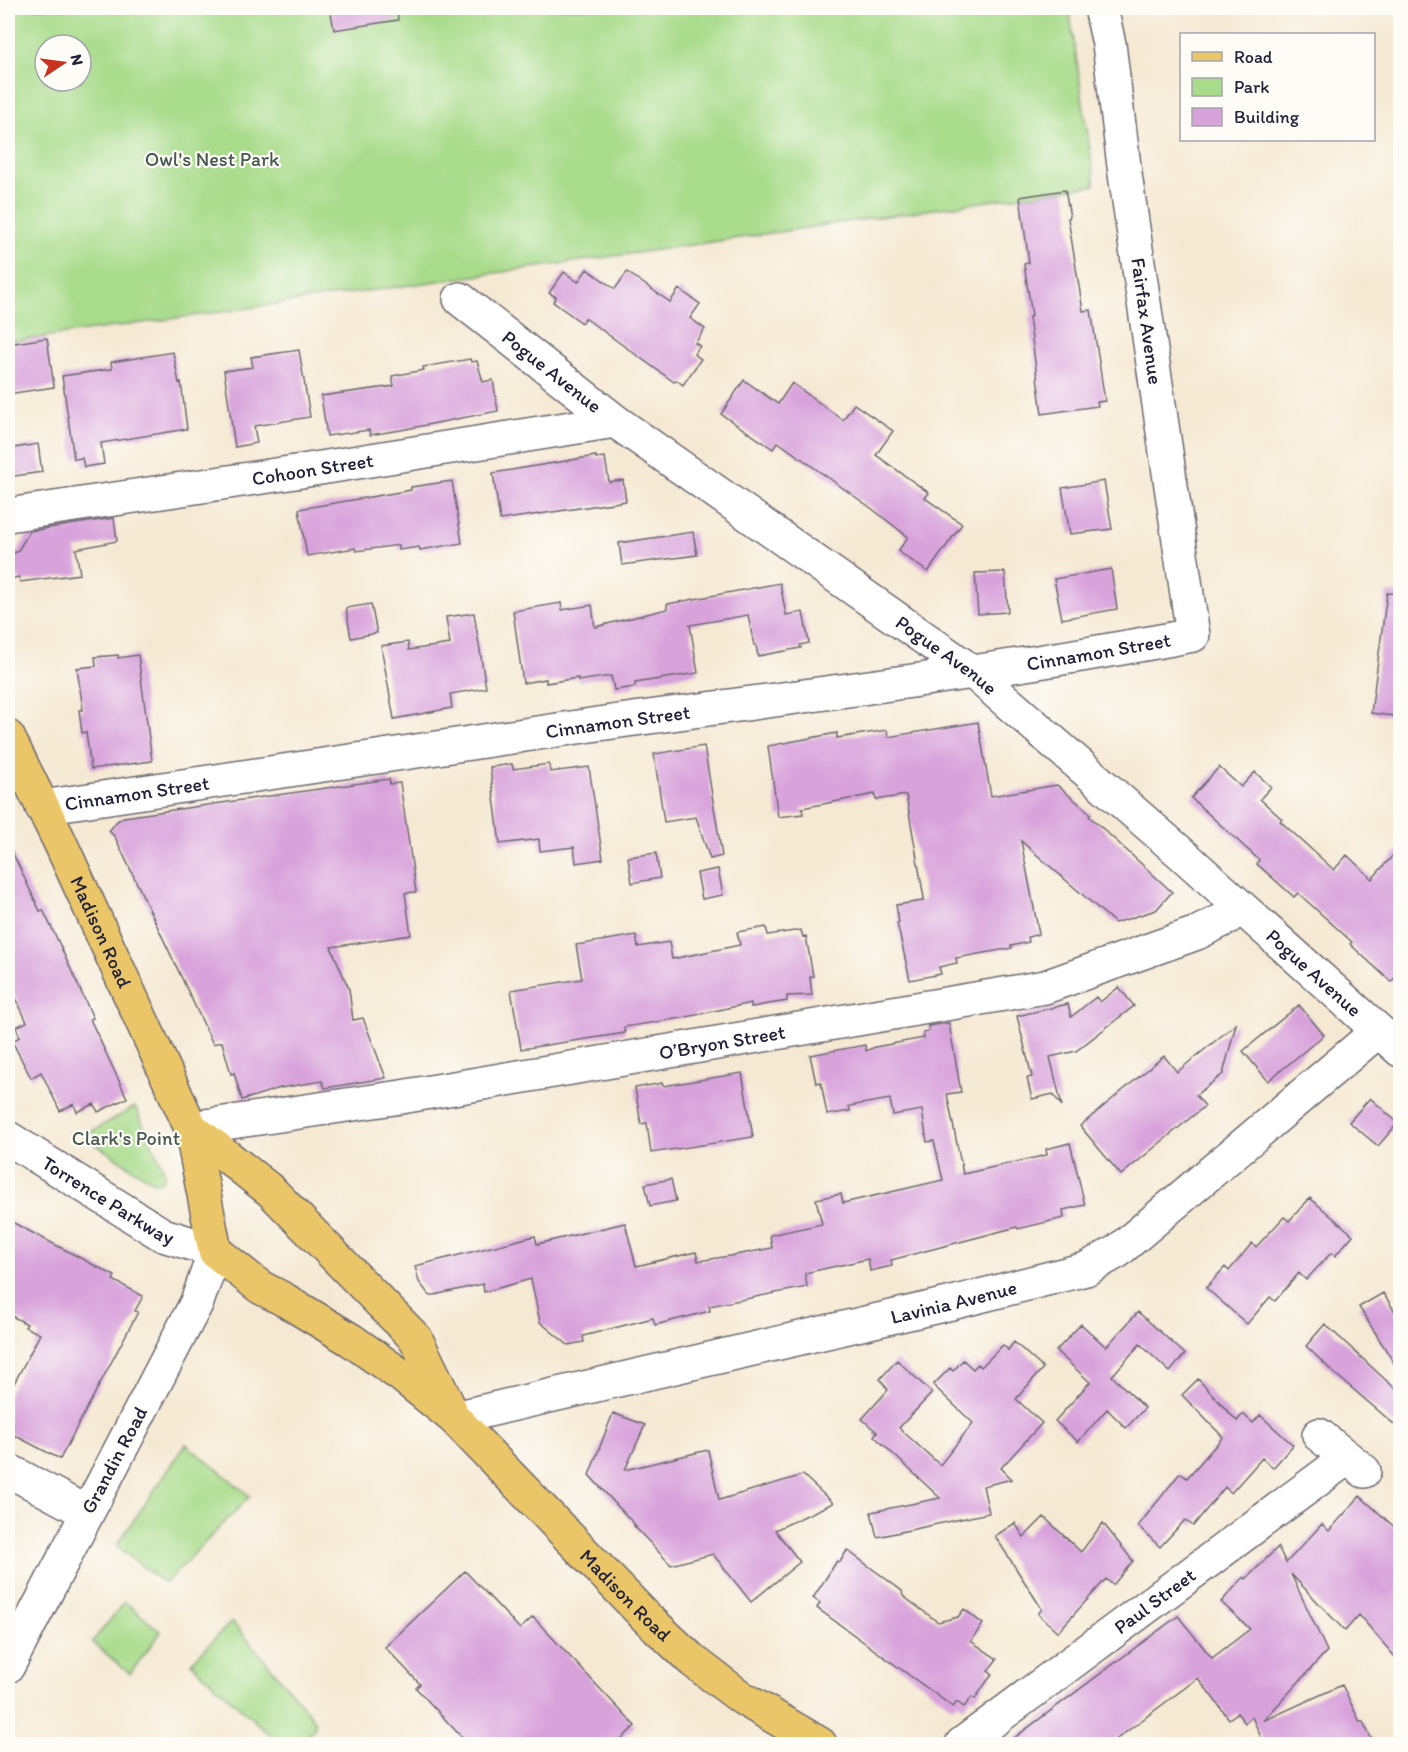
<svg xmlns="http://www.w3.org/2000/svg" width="1408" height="1752" font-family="Itim,sans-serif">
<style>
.green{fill:#a8db8a;stroke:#657e62;stroke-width:1.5;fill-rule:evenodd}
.building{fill:#d8a2db}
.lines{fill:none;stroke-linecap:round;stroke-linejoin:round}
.minor-casing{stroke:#6c6870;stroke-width:36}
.major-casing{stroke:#6c6870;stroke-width:36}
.minor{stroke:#fff;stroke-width:33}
.major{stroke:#ebc669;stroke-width:33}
.labels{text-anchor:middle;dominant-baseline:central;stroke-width:4.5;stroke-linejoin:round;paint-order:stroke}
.park-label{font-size:20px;fill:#4a5a53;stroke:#fdfcf7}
.street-label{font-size:20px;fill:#22223b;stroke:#fdfcf7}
</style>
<rect width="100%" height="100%" fill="#fdfcf7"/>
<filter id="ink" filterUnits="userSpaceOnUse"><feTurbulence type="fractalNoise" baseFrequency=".0167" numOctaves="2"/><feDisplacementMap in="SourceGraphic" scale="12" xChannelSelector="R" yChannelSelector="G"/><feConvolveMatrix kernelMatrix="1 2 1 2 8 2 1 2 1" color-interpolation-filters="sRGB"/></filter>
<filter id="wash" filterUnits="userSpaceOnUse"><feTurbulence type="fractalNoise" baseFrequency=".008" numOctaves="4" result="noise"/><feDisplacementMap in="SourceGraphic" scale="24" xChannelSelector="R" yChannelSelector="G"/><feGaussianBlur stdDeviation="1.35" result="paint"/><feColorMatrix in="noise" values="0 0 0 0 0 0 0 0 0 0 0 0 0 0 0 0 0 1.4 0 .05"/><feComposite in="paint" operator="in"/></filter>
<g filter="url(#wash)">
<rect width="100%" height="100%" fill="#f5e9d3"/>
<path class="green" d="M8 8H1069L1095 185 664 249 8 342ZM45 45H81V81H45Z
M135 1107 162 1165 165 1174 163 1180 158 1183 152 1181 83 1136Z
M186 1444 250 1496 165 1584 116 1546Z
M125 1602 161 1632 130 1674 92 1642Z
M232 1621 315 1720V1727L300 1744H280L191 1663Z"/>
<g id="blocks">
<path class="building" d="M330 8H397L398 20 334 30Z
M1065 190 1070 217 1068 218 1083 311 1091 310 1105 401 1097 402 1098 406 1042 414 1029 317 1032 316 1024 264 1029 263 1020 197Z
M587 269 615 289 627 272 670 302 679 289 700 304 690 318 705 329 695 343 700 346 694 354 701 359 683 385 676 380 674 382 585 318 582 323 553 302 556 297 549 293 564 272 578 282Z
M47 338 54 387 8 394V344Z
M299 350 310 417 254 426 257 443 235 447 224 371 253 367 251 357Z
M173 352 179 383 181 382 187 429 101 443 104 464 84 467 82 458 74 459 62 376 112 369 111 362Z
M470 359 471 362 477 361 483 382 493 380 498 411 401 430 370 435 369 430 327 436 321 396 394 386 392 376 424 370 423 367Z
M744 380 778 404 792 383 843 420 854 404 893 431 876 455 929 493 925 498 962 524 928 572 898 551 908 537 871 508 778 442 773 449 721 414Z
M38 444 42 472 8 477V449Z
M596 456V458L605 457 609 482 623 480 626 501 500 520 493 473Z
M452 481 462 543 420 550 419 547 399 550V545L356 551 355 548 307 556 299 509 411 490V487Z
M1104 481 1112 529 1070 534 1062 488Z
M114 518 117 541 76 549 80 574 20 582 19 577 8 579V554L17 552 30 531Z
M693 532 697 555 622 565 619 543Z
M1111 569 1117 609 1062 619 1054 579Z
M1005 572 1008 612 978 614 975 573Z
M780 583 786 615 803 612 809 643 800 645 801 648 758 656 756 645H754L748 615 690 625 698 673 635 683V687L614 690 611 676 578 681V678L546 683V679L523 683 513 611 561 603 562 610 592 605 595 627 667 609V604Z
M1387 593H1401V717L1371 713Z
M371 604 377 633 351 638 346 608Z
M474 613 486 688 450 694 452 708 394 719 381 646 408 642 409 650 450 644 446 617Z
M118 655V658L138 655 152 761 91 769 86 732 82 733 79 710H83L77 668 96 666 95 657Z
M978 722 991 796 1057 785 1091 814 1089 816 1172 892 1156 910 1115 923 1021 841 1039 934 1028 937 1029 942 1011 946 1012 948 956 958 957 963 939 967 941 974 910 980 897 923H899L896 905 923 901 924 898 906 795 876 800 875 794 802 808 803 814 778 817 768 746 837 733V738L887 730 888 737Z
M704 746 722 856 710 859 696 817 664 822 654 754Z
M512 764 513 769 549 764 550 772 589 767 603 859 576 863 574 847 540 851 539 839 500 844 490 767Z
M1219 767 1241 787 1255 772 1271 787 1260 799 1282 819 1280 821 1334 870 1347 855 1372 879 1401 846V971L1391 982 1350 944 1352 942 1298 893 1294 897 1257 864 1259 860 1191 798Z
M389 779 390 784 400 783 416 892 405 893 411 935 331 947 349 989 353 1020 363 1018 386 1078 325 1088 322 1081 280 1088 242 1100 234 1073 231 1074 222 1042 213 1044 115 837 109 831 117 821 124 817Z
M8 843 40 911 43 910 58 941 93 1018 90 1019 127 1098 98 1112 94 1104 77 1112 74 1104 60 1111 41 1072 31 1078 12 1041 20 1037 16 1027 27 1022 8 981Z
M656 853 660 878 632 883 628 857Z
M718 869 723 895 702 899 697 873Z
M766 927 768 935 801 930 803 937 806 936 813 976 810 977 812 995 787 996V1001L751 1007V1003L682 1018 624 1027 625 1033 521 1049 511 990 582 979 576 945 636 935 638 947 669 942 672 959 740 945 737 932Z
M1119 987 1134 1006 1076 1051 1050 1057 1062 1106 1053 1094 1032 1099 1027 1078 1032 1077 1017 1016 1068 1004 1071 1017 1096 997 1100 1002Z
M1299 1005 1324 1035 1268 1081 1243 1051Z
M949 1023 961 1092 947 1094 963 1174 1047 1155 1046 1149 1070 1143 1085 1205 1063 1210 1064 1218 1018 1229 1017 1227 891 1260 892 1266 870 1271 868 1259 805 1273 807 1287 709 1306 710 1311 655 1325 653 1318 583 1336 584 1342 568 1345 540 1322 531 1279 484 1292 483 1284 430 1296 419 1282 415 1266 535 1236 537 1244 625 1223 636 1266 696 1252 698 1261 730 1256 772 1248 770 1235 822 1224 816 1199 841 1194 843 1203 943 1180 934 1141 927 1142 922 1110 893 1115 890 1099 849 1106 850 1111 827 1115 821 1082 816 1083 810 1055 865 1045 866 1051 875 1047 924 1038 923 1032 929 1031 928 1026Z
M1236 1024 1223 1074 1196 1095 1205 1106 1121 1175 1080 1126 1164 1056 1177 1072Z
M742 1073 753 1137 651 1153 647 1123 641 1124 635 1088 662 1083 663 1086Z
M1370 1098 1398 1123 1378 1146 1349 1122Z
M671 1179 676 1201 650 1206 645 1184Z
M1310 1198 1353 1235 1335 1256 1331 1253 1306 1280 1299 1273 1275 1301 1270 1297 1247 1324 1206 1288 1225 1267 1229 1271 1252 1243 1256 1247 1284 1217 1289 1221Z
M8 1220 115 1276 113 1280 143 1296 135 1311 138 1312 60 1459 8 1432V1395L40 1334 25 1327 27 1324 8 1314Z
M1383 1293 1401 1321V1374L1359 1307Z
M1138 1312 1185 1354 1170 1372 1140 1344 1112 1376 1145 1408 1126 1428 1107 1409 1078 1442 1055 1421 1090 1382 1056 1351 1081 1324 1106 1347Z
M1325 1324 1401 1394V1430L1333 1372 1306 1346Z
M1014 1342 1043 1368 1016 1399 1042 1423 1001 1468 1012 1479 983 1486 989 1513 877 1537 871 1512 940 1498 874 1436 877 1432 862 1419 888 1390 880 1379 897 1360 932 1393 899 1428 940 1465 973 1423 933 1385 950 1368 953 1371 963 1360 973 1369 978 1364 981 1367 1003 1345 1008 1350Z
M1198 1379 1237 1421 1243 1414 1253 1423 1260 1415 1293 1445 1273 1468 1262 1458 1231 1493 1225 1487 1193 1526 1185 1520 1160 1547 1138 1526 1180 1473 1187 1478 1223 1437 1182 1395Z
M613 1413 645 1425 625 1470 708 1450 719 1500 803 1475 833 1503 775 1530 800 1562 751 1602 713 1554 671 1565 634 1526H636L589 1475Z
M1360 1496 1401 1533V1664L1359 1615 1345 1631 1291 1574 1327 1651 1263 1721 1342 1685 1360 1722H1363L1374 1744H1264L1252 1717 1245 1723 1237 1713 1229 1719 1198 1678 1110 1744H1006L1178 1616 1212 1658 1250 1629 1221 1602 1244 1577 1246 1579 1278 1547 1286 1563 1322 1524 1329 1531Z
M1044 1517 1081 1552 1103 1523 1133 1561 1113 1585 1106 1579 1058 1632 1038 1614 1042 1609 995 1536 1015 1523 1024 1537Z
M847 1550 902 1591 903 1596 938 1622 958 1617 964 1609 983 1624 971 1641 997 1659 988 1671 992 1674 975 1699 972 1697 964 1707 957 1702 953 1707 817 1608 820 1603 813 1598 837 1561 840 1562Z
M465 1571 520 1629 533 1617 635 1726 616 1744H468L416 1688 420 1684 385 1647Z"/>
</g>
</g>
<g filter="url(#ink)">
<use href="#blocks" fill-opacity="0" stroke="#6c6870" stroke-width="1.5"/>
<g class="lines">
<defs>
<g id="minor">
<path id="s1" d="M460 299 615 421 974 673 1182 854 1400 1050"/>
<path id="s2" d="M8 515 289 473 615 421"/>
<path id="s3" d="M42 807C225 781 408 751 591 725 792 697 994 673 1193 635L1125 174 1109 44 1101 8"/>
<path id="s4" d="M191 1128 401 1097 1045 987 1197 933 1227 918 1239 907"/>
<path id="s5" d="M8 1138 163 1235 215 1251 197 1302 8 1666"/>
<path id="s6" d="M454 1418 952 1303 1086 1269 1118 1251 1378 1031"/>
<path d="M1319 1435 1364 1471"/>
<path d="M8 1470 86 1512"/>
<path id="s7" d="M962 1744 1347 1458"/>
</g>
<g id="major">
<path id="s8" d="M8 737 59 840 191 1128 215 1251 260 1287 285 1300 351 1340 402 1376 454 1418 646 1617 693 1661 742 1698 820 1744"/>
<path d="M191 1128 271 1191 416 1339 450 1409"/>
</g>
</defs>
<use href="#minor" class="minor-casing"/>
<use href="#major" class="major-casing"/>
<use href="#minor" class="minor"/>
<use href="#major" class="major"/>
</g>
</g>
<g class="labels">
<g class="park-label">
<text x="212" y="159">Owl's Nest Park</text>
<text x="126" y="1138">Clark's Point</text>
</g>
<g class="street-label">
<text transform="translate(1147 321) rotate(82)">Fairfax Avenue</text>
<text stroke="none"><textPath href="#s1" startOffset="117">Pogue Avenue</textPath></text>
<text stroke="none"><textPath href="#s2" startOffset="308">Cohoon Street</textPath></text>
<text stroke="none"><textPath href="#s3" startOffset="1068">Cinnamon Street</textPath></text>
<text stroke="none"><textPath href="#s1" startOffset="603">Pogue Avenue</textPath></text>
<text stroke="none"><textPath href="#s3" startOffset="582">Cinnamon Street</textPath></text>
<text stroke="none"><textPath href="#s3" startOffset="96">Cinnamon Street</textPath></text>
<text stroke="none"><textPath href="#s8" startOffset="216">Madison Road</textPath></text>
<text stroke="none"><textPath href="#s1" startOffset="1089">Pogue Avenue</textPath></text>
<text stroke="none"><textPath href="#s4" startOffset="538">O’Bryon Street</textPath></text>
<text stroke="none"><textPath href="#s5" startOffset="118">Torrence Parkway</textPath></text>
<text stroke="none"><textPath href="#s6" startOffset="513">Lavinia Avenue</textPath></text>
<text transform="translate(114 1460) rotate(-62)">Grandin Road</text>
<text stroke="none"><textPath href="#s8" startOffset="1096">Madison Road</textPath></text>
<text stroke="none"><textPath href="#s7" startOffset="240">Paul Street</textPath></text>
</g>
</g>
<rect width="1408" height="1752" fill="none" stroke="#fdfcf7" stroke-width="30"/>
<rect x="1180" y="33" width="195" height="108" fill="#fdfcf7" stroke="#a5a5ac" stroke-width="1.5"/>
<rect x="1192" y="52" width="30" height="9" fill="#ebc669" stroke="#a5a5ac" stroke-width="1.5"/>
<text x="1234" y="63" font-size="18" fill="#22223b">Road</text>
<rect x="1192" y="78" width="30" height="18" fill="#a8db8a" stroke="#a5a5ac" stroke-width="1.5"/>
<text x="1234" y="93" font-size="18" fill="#22223b">Park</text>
<rect x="1192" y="108" width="30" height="18" fill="#d8a2db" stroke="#a5a5ac" stroke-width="1.5"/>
<text x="1234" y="123" font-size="18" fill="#22223b">Building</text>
<g transform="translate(63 63) rotate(77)"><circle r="28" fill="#fdfcf7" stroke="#a5a5ac" stroke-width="1.5"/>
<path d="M0-4.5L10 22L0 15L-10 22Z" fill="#c8321e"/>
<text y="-9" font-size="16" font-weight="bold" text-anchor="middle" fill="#22223b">N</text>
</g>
</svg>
